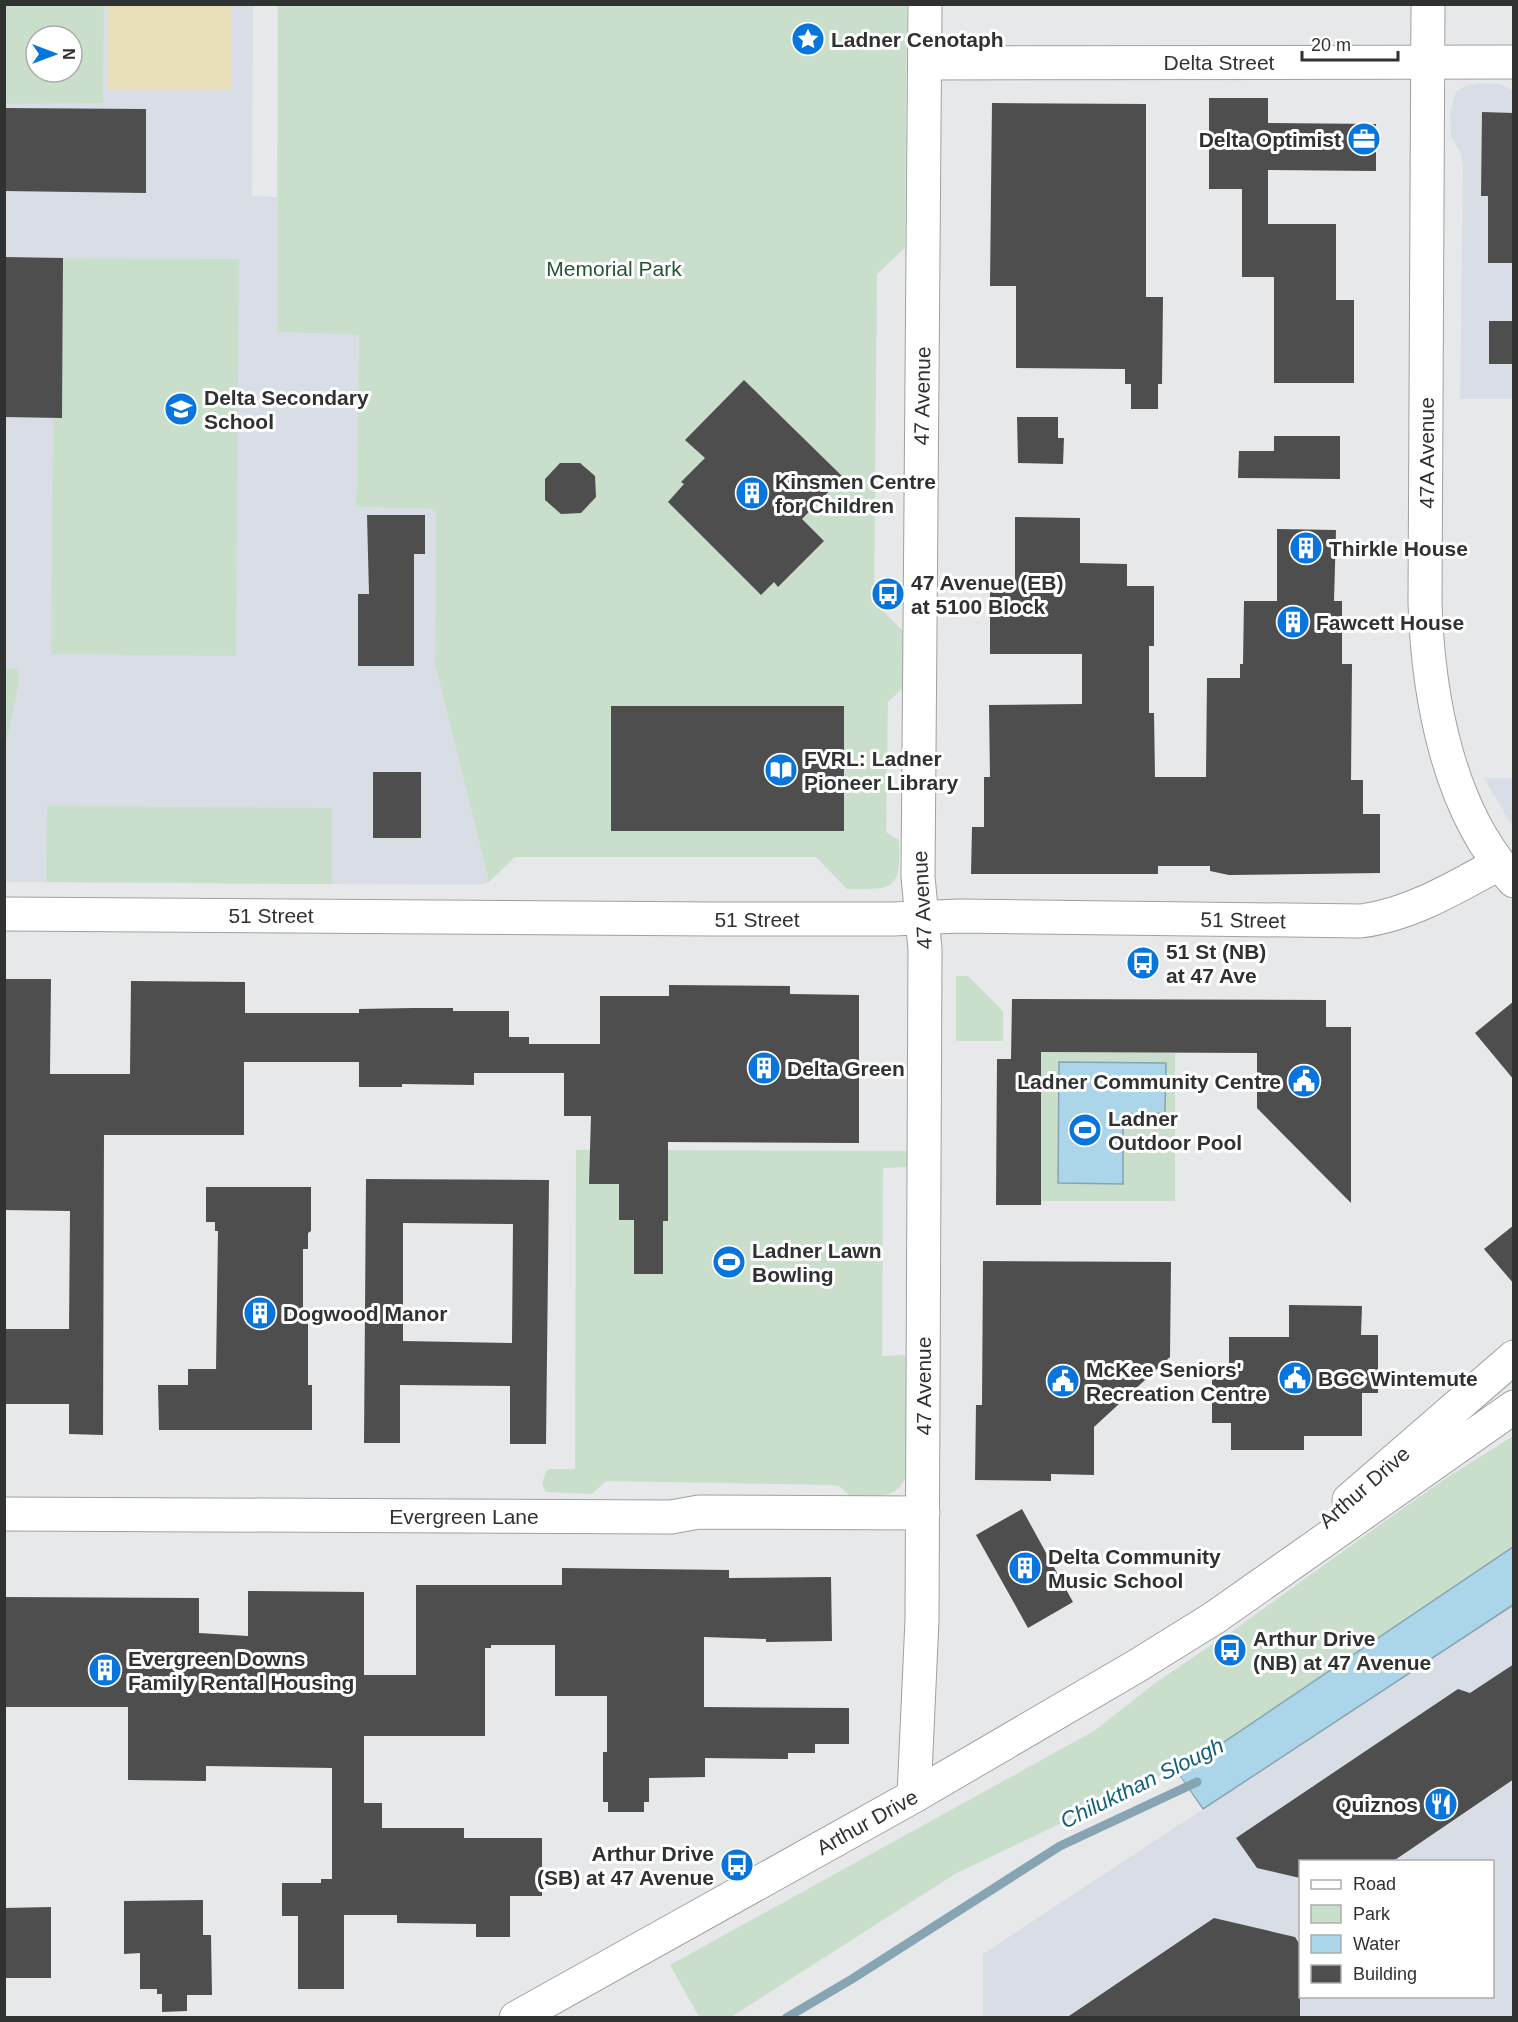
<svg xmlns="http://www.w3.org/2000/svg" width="1518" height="2022" font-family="Helvetica,sans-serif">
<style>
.built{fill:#d9dee6;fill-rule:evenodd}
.green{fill:#c9dfcc;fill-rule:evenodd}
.sand{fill:#e8deb9}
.water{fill:#abd5e9;stroke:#86a4b2;stroke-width:1.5}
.pier{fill:#e7e8e9}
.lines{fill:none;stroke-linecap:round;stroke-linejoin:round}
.stream{stroke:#86a4b2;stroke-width:9}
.building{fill:#4f4e4e;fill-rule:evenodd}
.minor-casing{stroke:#9fa0a1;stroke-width:35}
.major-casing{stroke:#9fa0a1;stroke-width:35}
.minor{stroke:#fff;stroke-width:33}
.major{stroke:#fff;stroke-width:33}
.labels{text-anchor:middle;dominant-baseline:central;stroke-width:6;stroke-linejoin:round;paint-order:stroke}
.poi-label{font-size:21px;font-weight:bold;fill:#303131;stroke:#fff;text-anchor:start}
.street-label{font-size:21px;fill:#303131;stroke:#fff}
.park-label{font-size:21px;fill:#25552f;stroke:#fff}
.water-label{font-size:22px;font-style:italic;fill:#145f7a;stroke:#fff}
</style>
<rect width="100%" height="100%" fill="#e7e8e9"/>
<path class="built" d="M5 5H253L252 196 277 197V332L359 335 356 507 436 509 435 664 489 882 477 885 5 882ZM36 36H72V72H36Z
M1481 83 1499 84 1513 90V399H1460L1463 165 1460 152 1451 136 1450 112 1456 91 1467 85Z
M1484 778H1513V826L1508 819Z
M1513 1605V2017L983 2018V1954ZM1300 1862H1492V1996H1300Z"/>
<path class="green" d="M4 5H104L103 103 5 104ZM36 36H72V72H36Z
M278 5H907L905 248 877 274 874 602 903 631V688L888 702 886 832 899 840C901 890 895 890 847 889L816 857H515L489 882 435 664 436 509 356 507 359 335 277 332Z
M63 258 239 259 236 656 51 654 53 418H62Z
M5 668 19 669V683L5 749Z
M47 806 332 808V884L46 882Z
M956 976H968L1003 1011V1041H956Z
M1011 1052 1175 1053V1201H1041V1205H996L997 1059H1011Z
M576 1150 909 1151V1164L907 1167 883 1168 882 1356 903 1355 908 1359 907 1473C898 1502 876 1495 850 1496L839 1486 832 1485 606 1481 592 1494 546 1492 542 1484 546 1471 550 1469H575Z
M1513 1436V1547L1211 1751 955 1874 731 2017H699L670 1965 1094 1731 1158 1681 1234 1630 1388 1519 1445 1479Z"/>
<path class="sand" d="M108 5H231V89H108Z"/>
<path class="water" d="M1059 1062 1166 1063 1165 1113 1123 1114V1184L1058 1183Z
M1513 1547V1605L1203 1809 1175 1769 1212 1750Z"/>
<path class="pier" d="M1173 1766 1204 1812 1200 1811 1172 1770Z"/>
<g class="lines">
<path class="stream" d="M786 2018 852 1979 1060 1846 1197 1782"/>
</g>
<path class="building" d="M1209 98H1268V123L1376 124V171L1268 170V224H1336V300H1354V383H1274V277H1242V189H1209Z
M992 103 1146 104V297H1163L1162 384H1158V409H1131V384H1125V369L1016 368V286H990Z
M4 108 146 109V193L4 191Z
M1482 112 1514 113V263H1488V196H1481Z
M4 257 63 258 62 418 4 417Z
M1489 321H1514V364H1489Z
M744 380 843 477 802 519 824 541 778 587 774 582 761 595 668 502 684 484 681 482 705 458 685 440Z
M1017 417H1058V438H1064L1063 464 1018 463Z
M1274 436H1340V479L1238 478 1239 451H1274Z
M560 463H580L595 476 596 497 581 513 561 514 545 500V479Z
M367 515H425V554H414V666H358V594H369Z
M1015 517 1080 518V563L1127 564V586H1154V646H1149V713H1154L1155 777H1206L1207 678H1240V664H1243L1244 601H1277V529L1336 530 1334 601H1342V664H1352L1351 780H1363V814H1380V873L1229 875 1210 871V866H1158V874H971L972 827H984V777H990L989 705 1082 704V654H990V588H1015Z
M611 706H844V831H611Z
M373 772H421V838H373Z
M4 979H51L50 1074H130L131 981 245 982V1013H359V1009L413 1008H453V1011H509V1037H529V1044H600V996H669V985L790 986V994L859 995V1143L668 1142V1221H663V1274H634V1220H619V1184H589L591 1116H564V1073H474V1085L402 1084V1087H359V1062H244V1135H104L103 1435 69 1434V1404H4V1329H69L70 1211 4 1210Z
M1012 999 1326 1000V1027H1351V1203L1257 1108V1053L1041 1052V1205H996L997 1059H1011Z
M1514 1001V1080L1475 1033Z
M366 1179 549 1180 546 1444H510V1386L400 1385V1443H364ZM403 1223 513 1224 512 1343 403 1341Z
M206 1187H311V1231L308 1233V1249H303V1321H308V1385H312V1430H159L158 1385H188V1369H216L218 1231H215V1222H206Z
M1514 1225V1284L1484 1249Z
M983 1261 1171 1262 1170 1357 1094 1427V1475L1051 1474V1481L975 1480 976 1405H982Z
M1289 1305 1362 1306 1361 1335H1378V1393H1362V1436H1304V1450H1231V1423H1212V1364H1229V1337H1289Z
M1022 1509 1073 1602 1028 1628 976 1535Z
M562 1568 729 1570V1578L831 1577 832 1641 766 1642V1639L704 1637V1707L849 1708V1744H815V1753H788V1759L705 1758V1777L649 1778V1802H644V1812H608V1802H603V1752H607V1696H555V1645H491V1648H485V1736H364V1803H382V1828H464V1838H542V1896H510V1937H476V1924L397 1923V1915H344V1989H298V1916H282V1883H321V1879H332V1768L206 1766V1781L128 1780V1707H4V1597L199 1598V1633L248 1636V1591L364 1592V1675H416V1585H562Z
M1514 1664V1779L1392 1862H1300V1878L1257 1868 1236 1838 1458 1689 1470 1693Z
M203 1900V1935H211L212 1995H187V2011L162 2012V1994H157V1989H140V1953L124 1954V1901Z
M51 1907V1978H4V1908Z
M1214 1918 1295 1937 1300 1945V2018H1066Z"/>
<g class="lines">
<defs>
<path id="minor" d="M925 63 1514 62
M4 914 712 919H893L959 916 1361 921C1409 915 1455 888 1498 864
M4 1514 671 1517 699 1512 923 1513
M914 1796 922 1620 925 949 918 877 925 4"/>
<path id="major" d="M1428 4 1425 603C1428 696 1448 811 1514 881
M1349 1500 1514 1357
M516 2018 914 1796 1135 1667 1214 1618 1514 1407"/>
</defs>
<use href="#minor" class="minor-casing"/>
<use href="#major" class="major-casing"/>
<use href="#minor" class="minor"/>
<use href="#major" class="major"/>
</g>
<defs>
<symbol id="sight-disc" viewBox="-11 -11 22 22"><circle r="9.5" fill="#0775dc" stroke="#fff"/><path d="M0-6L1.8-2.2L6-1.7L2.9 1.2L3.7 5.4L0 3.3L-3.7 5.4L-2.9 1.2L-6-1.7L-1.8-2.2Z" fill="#fff"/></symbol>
<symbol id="office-disc" viewBox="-11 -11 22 22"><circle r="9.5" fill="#0775dc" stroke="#fff"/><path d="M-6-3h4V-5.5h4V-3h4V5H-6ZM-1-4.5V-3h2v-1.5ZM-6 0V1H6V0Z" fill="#fff"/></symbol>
<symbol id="school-disc" viewBox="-11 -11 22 22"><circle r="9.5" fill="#0775dc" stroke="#fff"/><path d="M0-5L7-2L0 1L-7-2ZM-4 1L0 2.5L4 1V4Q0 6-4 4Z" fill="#fff"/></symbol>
<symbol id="building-disc" viewBox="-11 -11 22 22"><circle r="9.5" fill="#0775dc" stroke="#fff"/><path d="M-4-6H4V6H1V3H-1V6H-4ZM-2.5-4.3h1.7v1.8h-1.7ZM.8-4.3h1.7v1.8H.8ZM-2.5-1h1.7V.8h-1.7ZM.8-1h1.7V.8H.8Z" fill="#fff"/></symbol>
<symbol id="bus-disc" viewBox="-11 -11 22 22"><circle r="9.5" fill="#0775dc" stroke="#fff"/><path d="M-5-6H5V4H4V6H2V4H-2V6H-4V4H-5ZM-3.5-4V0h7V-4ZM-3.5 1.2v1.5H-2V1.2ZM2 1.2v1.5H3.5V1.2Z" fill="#fff"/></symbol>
<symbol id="library-disc" viewBox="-11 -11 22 22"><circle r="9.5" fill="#0775dc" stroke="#fff"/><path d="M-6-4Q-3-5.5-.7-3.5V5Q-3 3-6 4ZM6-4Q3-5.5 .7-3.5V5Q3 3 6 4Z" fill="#fff"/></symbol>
<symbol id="civic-disc" viewBox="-11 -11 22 22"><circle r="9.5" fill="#0775dc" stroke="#fff"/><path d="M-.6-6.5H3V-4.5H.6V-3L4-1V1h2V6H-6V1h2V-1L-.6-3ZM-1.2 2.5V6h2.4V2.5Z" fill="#fff"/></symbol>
<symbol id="stadium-disc" viewBox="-11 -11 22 22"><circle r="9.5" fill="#0775dc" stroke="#fff"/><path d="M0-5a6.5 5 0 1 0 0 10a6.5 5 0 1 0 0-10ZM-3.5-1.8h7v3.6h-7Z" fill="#fff"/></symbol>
<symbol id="restaurant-disc" viewBox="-11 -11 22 22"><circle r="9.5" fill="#0775dc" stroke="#fff"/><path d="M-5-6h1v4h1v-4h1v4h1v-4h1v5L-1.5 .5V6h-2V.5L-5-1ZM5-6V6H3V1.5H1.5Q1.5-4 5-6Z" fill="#fff"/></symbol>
</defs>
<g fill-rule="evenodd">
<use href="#sight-disc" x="789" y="20" width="38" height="38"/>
<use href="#office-disc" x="1345" y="120" width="38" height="38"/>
<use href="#school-disc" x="162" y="390" width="38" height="38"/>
<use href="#building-disc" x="733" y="474" width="38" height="38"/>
<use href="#building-disc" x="1287" y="529" width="38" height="38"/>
<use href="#bus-disc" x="869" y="575" width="38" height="38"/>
<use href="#building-disc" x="1274" y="603" width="38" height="38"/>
<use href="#library-disc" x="762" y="751" width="38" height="38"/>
<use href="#bus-disc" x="1124" y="944" width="38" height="38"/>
<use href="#building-disc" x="745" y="1049" width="38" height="38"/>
<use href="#civic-disc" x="1285" y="1062" width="38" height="38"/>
<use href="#stadium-disc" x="1066" y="1111" width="38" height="38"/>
<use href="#stadium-disc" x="710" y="1243" width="38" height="38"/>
<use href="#building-disc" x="241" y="1294" width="38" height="38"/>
<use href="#civic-disc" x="1276" y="1359" width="38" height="38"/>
<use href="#civic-disc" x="1044" y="1362" width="38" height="38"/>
<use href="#building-disc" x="1006" y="1549" width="38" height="38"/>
<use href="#bus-disc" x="1211" y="1631" width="38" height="38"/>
<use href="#building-disc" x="86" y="1651" width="38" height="38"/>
<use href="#restaurant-disc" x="1422" y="1785" width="38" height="38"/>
<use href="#bus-disc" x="718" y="1846" width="38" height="38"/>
</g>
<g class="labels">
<g class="poi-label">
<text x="831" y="39">Ladner Cenotaph</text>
<text x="1341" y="139" text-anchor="end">Delta Optimist</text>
<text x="204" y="397">Delta Secondary<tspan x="204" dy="24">School</tspan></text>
<text x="775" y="481">Kinsmen Centre<tspan x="775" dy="24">for Children</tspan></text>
<text x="1329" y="548">Thirkle House</text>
<text x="911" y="582">47 Avenue (EB)<tspan x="911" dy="24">at 5100 Block</tspan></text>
<text x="1316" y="622">Fawcett House</text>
<text x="804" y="758">FVRL: Ladner<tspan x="804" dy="24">Pioneer Library</tspan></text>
<text x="1166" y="951">51 St (NB)<tspan x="1166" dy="24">at 47 Ave</tspan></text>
<text x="787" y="1068">Delta Green</text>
<text x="1281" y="1081" text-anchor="end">Ladner Community Centre</text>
<text x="1108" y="1118">Ladner<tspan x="1108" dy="24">Outdoor Pool</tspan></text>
<text x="752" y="1250">Ladner Lawn<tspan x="752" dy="24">Bowling</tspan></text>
<text x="283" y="1313">Dogwood Manor</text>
<text x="1086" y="1369">McKee Seniors'<tspan x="1086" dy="24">Recreation Centre</tspan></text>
<text x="1318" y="1378">BGC Wintemute</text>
<text x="1048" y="1556">Delta Community<tspan x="1048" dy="24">Music School</tspan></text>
<text x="1253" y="1638">Arthur Drive<tspan x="1253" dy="24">(NB) at 47 Avenue</tspan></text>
<text x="128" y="1658">Evergreen Downs<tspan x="128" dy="24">Family Rental Housing</tspan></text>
<text x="1418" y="1804" text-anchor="end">Quiznos</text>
<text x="714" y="1853" text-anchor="end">Arthur Drive<tspan x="714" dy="24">(SB) at 47 Avenue</tspan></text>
</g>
<g class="street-label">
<text x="1219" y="62">Delta Street</text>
<text transform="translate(922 396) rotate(-89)">47 Avenue</text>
<text transform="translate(1426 453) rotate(-90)">47A Avenue</text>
<text transform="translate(922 900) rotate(-93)">47 Avenue</text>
<text x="271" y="915">51 Street</text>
<text x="757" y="919">51 Street</text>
<text transform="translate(1243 920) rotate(1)">51 Street</text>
<text transform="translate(923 1386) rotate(-90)">47 Avenue</text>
<text transform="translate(1364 1487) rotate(-41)">Arthur Drive</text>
<text x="464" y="1516">Evergreen Lane</text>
<text transform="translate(867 1822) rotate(-29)">Arthur Drive</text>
</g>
<g class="park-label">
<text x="614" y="268">Memorial Park</text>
</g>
<g class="water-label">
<text transform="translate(1142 1783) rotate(-26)">Chilukthan Slough</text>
</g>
</g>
<rect width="1518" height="2022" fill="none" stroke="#303131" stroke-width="12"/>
<rect x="1299" y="1860" width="195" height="138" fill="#ffffff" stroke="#acadad" stroke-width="1.5"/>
<rect x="1311" y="1880" width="30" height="9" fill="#ffffff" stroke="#acadad" stroke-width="1.5"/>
<text x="1353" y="1890" font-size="18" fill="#303131">Road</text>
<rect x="1311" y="1905" width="30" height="18" fill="#c9dfcc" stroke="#acadad" stroke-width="1.5"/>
<text x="1353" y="1920" font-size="18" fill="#303131">Park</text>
<rect x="1311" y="1935" width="30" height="18" fill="#abd5e9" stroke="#acadad" stroke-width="1.5"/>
<text x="1353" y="1950" font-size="18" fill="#303131">Water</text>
<rect x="1311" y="1965" width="30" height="18" fill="#4f4e4e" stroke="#acadad" stroke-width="1.5"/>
<text x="1353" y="1980" font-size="18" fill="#303131">Building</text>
<g transform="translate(54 54) rotate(90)"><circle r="28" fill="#ffffff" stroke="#acadad" stroke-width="1.5"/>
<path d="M0-4.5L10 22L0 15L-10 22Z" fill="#0775dc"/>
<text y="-9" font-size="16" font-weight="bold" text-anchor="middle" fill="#303131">N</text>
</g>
<path d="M1302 51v9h96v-9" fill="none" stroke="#303131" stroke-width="3"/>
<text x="1311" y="51" font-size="18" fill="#303131" stroke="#ffffff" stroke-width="4.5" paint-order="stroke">20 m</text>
</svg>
